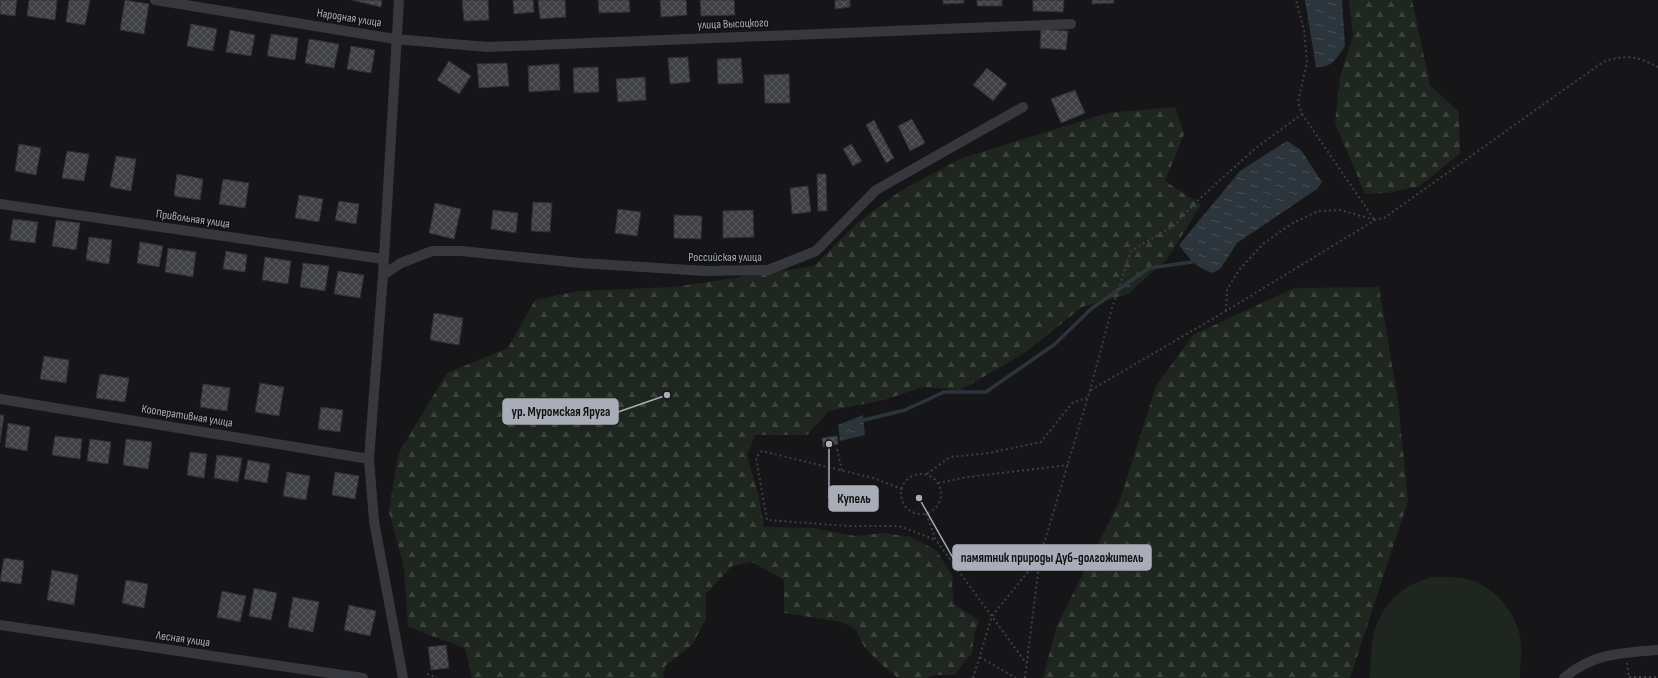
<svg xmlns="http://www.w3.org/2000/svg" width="1658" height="678" font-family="'Sofia Sans Condensed',sans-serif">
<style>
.grass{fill:#1e261f}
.forest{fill:url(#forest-firs)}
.water{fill:url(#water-ripples)}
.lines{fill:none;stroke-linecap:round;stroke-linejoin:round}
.stream{stroke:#2c353c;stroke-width:3.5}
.building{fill:url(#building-cross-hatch);stroke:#303034}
.path{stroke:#3d3f44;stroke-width:2;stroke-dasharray:2 3;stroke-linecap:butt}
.street{stroke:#37383d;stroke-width:10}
.labels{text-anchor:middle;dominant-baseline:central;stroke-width:3;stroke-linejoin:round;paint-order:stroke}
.street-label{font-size:12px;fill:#a8adb8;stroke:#111113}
.leader{fill:none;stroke:#a8adb8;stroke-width:1.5}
.callout-dot{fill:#a8adb8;stroke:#111113;stroke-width:1.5}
.callout{fill:#a8adb8;stroke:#a8adb8;stroke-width:1.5}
.callout-label{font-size:13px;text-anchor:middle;font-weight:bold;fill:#111}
</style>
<defs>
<pattern id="forest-firs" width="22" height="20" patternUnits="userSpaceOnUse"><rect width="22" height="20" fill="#1e261f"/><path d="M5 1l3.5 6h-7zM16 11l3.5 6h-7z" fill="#3c433d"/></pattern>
<pattern id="water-ripples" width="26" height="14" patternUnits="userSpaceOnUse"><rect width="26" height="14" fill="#2c353c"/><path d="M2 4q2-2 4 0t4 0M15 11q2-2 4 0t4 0" fill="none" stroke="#485056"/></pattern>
<pattern id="building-cross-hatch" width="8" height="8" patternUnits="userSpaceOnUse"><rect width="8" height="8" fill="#404145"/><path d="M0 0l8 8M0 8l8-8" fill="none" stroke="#595a5e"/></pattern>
</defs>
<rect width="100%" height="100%" fill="#161618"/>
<path class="grass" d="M1431 577C1445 577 1461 576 1474 581 1499 591 1519 617 1521 644 1522 655 1520 667 1520 678H1370C1371 640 1372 612 1406 588 1413 583 1423 580 1431 577Z"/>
<path class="forest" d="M1349 0H1412L1430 85 1459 112 1460 153 1420 186 1388 193 1365 194 1335 123 1340 77 1353 36Z
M1175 107 1184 134 1165 181 1201 205 1167 259 1128 294 1082 307 1026 352 961 390 923 387 884 400 829 411 807 435H755L747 455 759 497 764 527 814 528 855 536 883 533 911 537 936 550 953 577 952 588 954 604 979 621 974 635 972 653 954 675H935L926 678H898L882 665 865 648 855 629 842 622 784 613V580L752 562 732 566 706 594V619L692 645 665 666 663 678H472L465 648 408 627 404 567 389 512 398 454 447 373 508 348 535 300 578 291 674 287 814 266 856 224 900 191 962 158 1108 113Z
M1379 287 1398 402 1408 501 1350 678H1043L1057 625 1119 503 1156 386 1193 335 1294 288Z"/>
<path class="water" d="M1305 0H1342L1345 46C1337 58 1332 68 1316 67Z
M1287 141 1301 150 1322 182 1317 189 1237 243 1221 268 1213 273C1194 267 1191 260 1179 245L1240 171Z
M863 415 865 435 840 441 838 425Z"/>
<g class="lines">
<path class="stream" d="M860 421 905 410 944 392H986L1055 344 1091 309 1149 268 1192 262"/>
</g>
<path class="building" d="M0 0H17L15 16 0 14Z
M29 0H57L55 20 27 16Z
M69 0H90L85 25 66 22Z
M125 0 149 4 144 34 120 30Z
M351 0H382L381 7Z
M462 0H488L489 20 464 21Z
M513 0H533L534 12 514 14Z
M538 0H565L566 17 540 19Z
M598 0H629L630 12 599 13Z
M660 0H686L687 15 661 17Z
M700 0H734L735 15 701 16Z
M835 0H850V7L835 9Z
M943 0H964V3L943 4Z
M977 0H1002V6H977Z
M1033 0H1064L1063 12 1033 11Z
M1092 0H1114V3L1092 4Z
M191 24 217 29 213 51 187 46Z
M1041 29 1068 31 1066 50 1040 48Z
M230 30 255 35 251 56 226 52Z
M271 34 298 38 295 60 267 56Z
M309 39 339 44 334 68 305 63Z
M351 46 375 50 371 73 347 69Z
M688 57 690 82 670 84 668 58Z
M741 58 743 83 718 84 717 59Z
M449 61 471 76 459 94 437 80Z
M507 63 509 86 479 88 477 64Z
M559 64 560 90 529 92 528 66Z
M598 67 599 92 574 93 573 68Z
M987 68 1007 84 993 101 973 85Z
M789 74 790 103H765L764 75Z
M645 77 646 100 618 102 616 79Z
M1075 90 1085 113 1061 123 1051 99Z
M912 119 925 143 910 151 898 126Z
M874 120 894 158 886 163 866 125Z
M19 144 41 148 36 175 15 171Z
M851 144 862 161 853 166 843 149Z
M67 151 89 154 84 181 62 178Z
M116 156 136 159 131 191 110 187Z
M177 174 203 179 200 200 174 196Z
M817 174H826L827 211H818Z
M223 179 249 183 245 208 219 204Z
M808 186 811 212 792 214 790 188Z
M299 195 323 199 319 222 295 218Z
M339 201 359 204 356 224 335 220Z
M533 202 552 203 550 232 531 231Z
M435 203 461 209 454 239 429 233Z
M618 209 641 212 637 236 615 233Z
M493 210 518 213 516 233 491 229Z
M753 210 754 237 723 238V211Z
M674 215 702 216 701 239 674 238Z
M13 219 38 222 35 243 10 240Z
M56 220 80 223 76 250 52 246Z
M89 237 112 240 109 264 86 260Z
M140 242 163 246 159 267 137 263Z
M168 248 196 252 193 277 165 272Z
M226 251 247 255 245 272 223 269Z
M265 257 291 261 288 284 262 280Z
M303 263 329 266 325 291 300 287Z
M338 271 364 275 360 298 334 294Z
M434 313 463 318 459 345 430 340Z
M44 356 69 360 66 383 40 379Z
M100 374 129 378 125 402 96 398Z
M260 383 284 387 279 416 255 412Z
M203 384 230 388 227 411 200 407Z
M321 407 343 410 340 432 318 429Z
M0 415H4L0 443Z
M8 423 30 427 27 451 5 447Z
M55 436 82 439 80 459 52 455Z
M837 436 838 444 823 447 822 438Z
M90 439 111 442 108 464 87 461Z
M126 439 152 442 148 469 123 465Z
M190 452 207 454 204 478 187 475Z
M217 455 242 458 238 482 214 478Z
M248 460 270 464 267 483 244 479Z
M287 472 310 476 306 500 283 496Z
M335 472 359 476 355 499 332 495Z
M4 558 24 561 21 584 0 581Z
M52 570 78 575 74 605 47 600Z
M126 580 148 584 144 608 122 603Z
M254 588 277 593 271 620 249 616Z
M222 591 246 596 240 622 217 617Z
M293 597 319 602 313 632 288 627Z
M349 605 376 611 370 636 344 630Z
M446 645 449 668 431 670 428 647Z"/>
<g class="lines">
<path class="path" d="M1302 114 1374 219
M1226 311 1227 290 1239 270 1263 244 1291 224 1318 211 1340 210 1375 220
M1091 390 1226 311 1375 220 1384 218 1603 62C1625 54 1637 56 1658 67
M837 449 842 471
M901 494a20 20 0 1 1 40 0a20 20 0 1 1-40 0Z
M927 474 950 457 989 453 1041 442 1072 403 1087 398
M938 483 968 477 1068 465
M902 489 873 478 762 451 756 458 767 520 847 526H899L936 540
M926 514 936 540 1026 663
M980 657 1016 678
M1627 663 1629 677
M427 674 437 678
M1629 677H1658
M973 678 992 616 1040 557
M1025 678 1040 557 1090 390 1112 308 1131 251 1175 225 1195 203 1229 172 1256 148 1302 114 1298 102 1307 62 1304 30 1296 0"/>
<path class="street" d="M155 0 395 39 487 47 1071 24
M399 0 383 275 369 459 374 521 403 678
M0 204 383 259
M383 275 401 263 432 251H461L580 263 705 271 768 270 816 251 876 190 1023 107
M0 399 369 459
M0 625 363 678
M1564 678C1593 653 1621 653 1658 650"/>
</g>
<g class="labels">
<g class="street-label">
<text transform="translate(349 18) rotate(9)">Народная улица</text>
<text transform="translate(733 24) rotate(-2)">улица Высоцкого</text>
<text transform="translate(193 219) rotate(8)">Привольная улица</text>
<text x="725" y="257">Российская улица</text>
<text transform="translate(187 416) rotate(9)">Кооперативная улица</text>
<text transform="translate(183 639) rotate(8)">Лесная улица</text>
</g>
</g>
<path class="leader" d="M667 395L618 412M829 444L829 498M919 498L953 558"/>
<g class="callout-dot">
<circle cx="667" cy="395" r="4"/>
<circle cx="829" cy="444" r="4"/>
<circle cx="919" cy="498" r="4"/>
</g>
<g class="callout">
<rect x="503" y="399" width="115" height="25" rx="4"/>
<rect x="829" y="486" width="49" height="25" rx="4"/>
<rect x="953" y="545" width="198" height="25" rx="4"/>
</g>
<g class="callout-label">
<text x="561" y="416">ур. Муромская Яруга</text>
<text x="854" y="503">Купель</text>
<text x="1052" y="562">памятник природы Дуб-долгожитель</text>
</g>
</svg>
